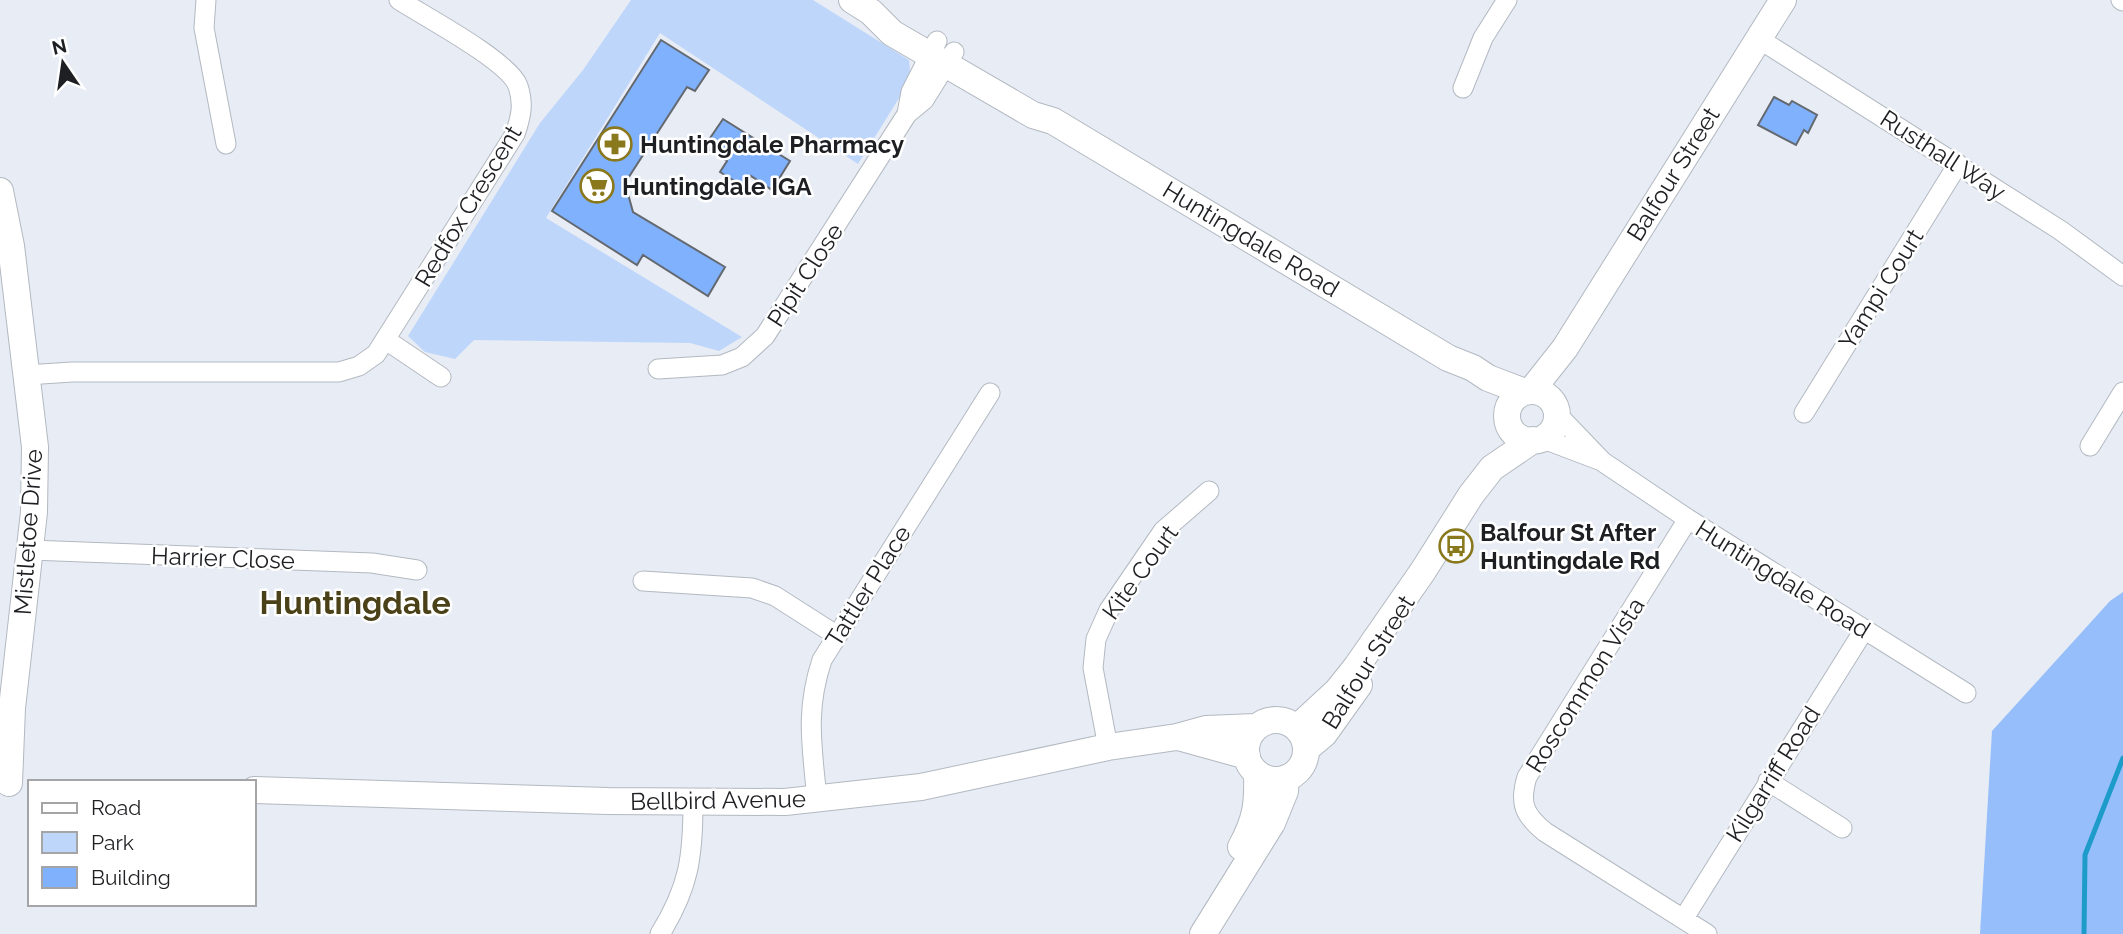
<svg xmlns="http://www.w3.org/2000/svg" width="2123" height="934" font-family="Raleway,sans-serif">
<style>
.green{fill:#bfd6fb}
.forest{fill:#96befb}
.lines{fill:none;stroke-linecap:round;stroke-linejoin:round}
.stream{stroke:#1d9cca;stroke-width:5}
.building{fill:#80b1fd;stroke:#646970;stroke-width:2}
.street-casing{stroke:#b3b9c1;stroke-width:21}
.secondary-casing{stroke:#b3b9c1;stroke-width:28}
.street{stroke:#fff;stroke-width:19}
.secondary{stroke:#fff;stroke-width:26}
.labels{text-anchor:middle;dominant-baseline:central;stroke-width:5;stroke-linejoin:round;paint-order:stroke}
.poi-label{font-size:24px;font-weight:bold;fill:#1e1f22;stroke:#fff;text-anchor:start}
.street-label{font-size:24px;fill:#1e1f22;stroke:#fff}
.district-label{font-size:32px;font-weight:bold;fill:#4a4118;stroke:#fff}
</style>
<rect width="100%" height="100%" fill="#e7ecf5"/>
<path class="green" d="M631 0H813L909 60 911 79 858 164 660 33 546 218 742 337 719 351 690 343 474 340 455 359 425 352 408 336 540 123 583 70Z"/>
<path class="forest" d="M2123 592V934H1980L1992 731 2110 601Z"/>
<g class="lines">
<path class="stream" d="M2084 934 2085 855 2123 758"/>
</g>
<path class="building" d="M661 40 709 70 695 91 687 87 625 183 633 212 725 267 708 296 643 255 637 265 552 211Z
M1774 97 1789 105 1792 101 1817 115 1808 133 1804 130 1796 145 1758 125Z
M723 119 790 161 772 190 751 176 744 187 720 172 727 161 704 147Z"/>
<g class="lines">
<defs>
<path id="street" d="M206 0 204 28 226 144
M2121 0 2123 1
M1759 39 2060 230 2123 276
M1463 88 1483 38 1507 0
M907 114 911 92 937 41
M386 340 441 377
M658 369 722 365 742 357 765 336 907 114 924 100 954 52
M26 375 72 372H339L359 366 376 354 515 134C521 117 524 104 518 86 509 61 424 16 399 0
M1556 413 1603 462 1688 519 1966 693
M1804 413 1958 164
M1541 438 1599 460
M2090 446 2123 392
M1688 519 1527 777C1519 803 1524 815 1545 832L1707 934
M30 550 372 563 417 570
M643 581 752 588 775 596 836 635
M1108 747 1093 668 1096 639 1109 610 1163 531 1209 491
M1768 781 1842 828
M817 799C812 746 805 711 822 660L990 393
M1684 918 1864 630
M660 934C689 887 693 857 693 803"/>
<path id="secondary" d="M852 0 871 12 892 33 1033 115 1053 121 1448 358 1473 368 1488 378 1525 392
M0 191 11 246 35 447 34 512 12 708 9 783
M1531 391 1565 348 1783 0
M1507 416a25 25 0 1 1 50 0a25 25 0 1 1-50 0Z
M1246 750a30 30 0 1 1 60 0a30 30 0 1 1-60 0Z
M1297 728 1337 691 1357 666 1423 571 1471 495 1492 468 1533 440
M1182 738 1247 756
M1306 749 1324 734 1359 685
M254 790 608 801 785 802 921 787 1108 747 1177 737 1206 729 1256 727
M1241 847C1256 819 1258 805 1257 773
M1203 934 1272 823 1285 791 1286 778"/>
</defs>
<use href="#street" class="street-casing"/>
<use href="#secondary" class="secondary-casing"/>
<use href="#street" class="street"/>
<use href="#secondary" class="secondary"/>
</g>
<defs>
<symbol id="pharmacy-ring" viewBox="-11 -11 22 22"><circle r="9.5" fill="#fff" stroke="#8a781d" stroke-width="1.5"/><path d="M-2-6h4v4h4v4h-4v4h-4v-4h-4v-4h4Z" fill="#8a781d"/></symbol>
<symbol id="supermarket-ring" viewBox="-11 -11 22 22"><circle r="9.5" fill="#fff" stroke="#8a781d" stroke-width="1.5"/><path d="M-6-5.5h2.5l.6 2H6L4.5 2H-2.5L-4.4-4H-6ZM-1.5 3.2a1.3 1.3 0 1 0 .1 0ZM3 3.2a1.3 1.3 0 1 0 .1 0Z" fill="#8a781d"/></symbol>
<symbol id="bus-ring" viewBox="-11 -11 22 22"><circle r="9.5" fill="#fff" stroke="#8a781d" stroke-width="1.5"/><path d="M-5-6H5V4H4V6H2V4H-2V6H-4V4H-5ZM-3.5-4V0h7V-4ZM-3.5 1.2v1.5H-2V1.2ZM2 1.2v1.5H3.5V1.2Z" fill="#8a781d"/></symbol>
</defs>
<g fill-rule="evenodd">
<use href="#pharmacy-ring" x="596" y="125" width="38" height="38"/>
<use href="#supermarket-ring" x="578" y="167" width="38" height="38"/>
<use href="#bus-ring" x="1437" y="527" width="38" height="38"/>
</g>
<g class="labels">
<g class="poi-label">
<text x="640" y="144">Huntingdale Pharmacy</text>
<text x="622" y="186">Huntingdale IGA</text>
<text x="1480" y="532">Balfour St After<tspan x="1480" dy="28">Huntingdale Rd</tspan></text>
</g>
<g class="street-label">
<text transform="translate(1943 155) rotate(33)">Rusthall Way</text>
<text transform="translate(1673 174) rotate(-58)">Balfour Street</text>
<text transform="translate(468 206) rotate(-59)">Redfox Crescent</text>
<text transform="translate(1251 239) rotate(31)">Huntingdale Road</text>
<text transform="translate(805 275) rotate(-57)">Pipit Close</text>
<text transform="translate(1881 289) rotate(-58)">Yampi Court</text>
<text transform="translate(28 532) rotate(-86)">Mistletoe Drive</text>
<text transform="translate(223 558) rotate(2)">Harrier Close</text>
<text transform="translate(1140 572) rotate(-54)">Kite Court</text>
<text transform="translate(1783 579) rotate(32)">Huntingdale Road</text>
<text transform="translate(868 586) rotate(-58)">Tattler Place</text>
<text transform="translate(1368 662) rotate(-58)">Balfour Street</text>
<text transform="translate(1585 685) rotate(-58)">Roscommon Vista</text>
<text transform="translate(1773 774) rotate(-58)">Kilgarriff Road</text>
<text transform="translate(718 800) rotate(-1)">Bellbird Avenue</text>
</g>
<g class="district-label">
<text x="355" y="602">Huntingdale</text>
</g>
</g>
<rect x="28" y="780" width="228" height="126" fill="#ffffff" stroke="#a5a5a7" stroke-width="2"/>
<rect x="42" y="803" width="35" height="10" fill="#ffffff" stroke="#a5a5a7" stroke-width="2"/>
<text x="91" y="815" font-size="21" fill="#1e1f22">Road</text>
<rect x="42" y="832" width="35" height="21" fill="#bfd6fb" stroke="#a5a5a7" stroke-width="2"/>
<text x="91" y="850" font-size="21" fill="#1e1f22">Park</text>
<rect x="42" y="867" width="35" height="21" fill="#80b1fd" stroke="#a5a5a7" stroke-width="2"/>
<text x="91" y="885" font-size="21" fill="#1e1f22">Building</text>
<g transform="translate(63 63) rotate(347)" stroke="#ffffff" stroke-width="5" paint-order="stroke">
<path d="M0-5L12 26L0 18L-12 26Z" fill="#1e1f22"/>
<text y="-10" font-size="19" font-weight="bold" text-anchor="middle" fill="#1e1f22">N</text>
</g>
</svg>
